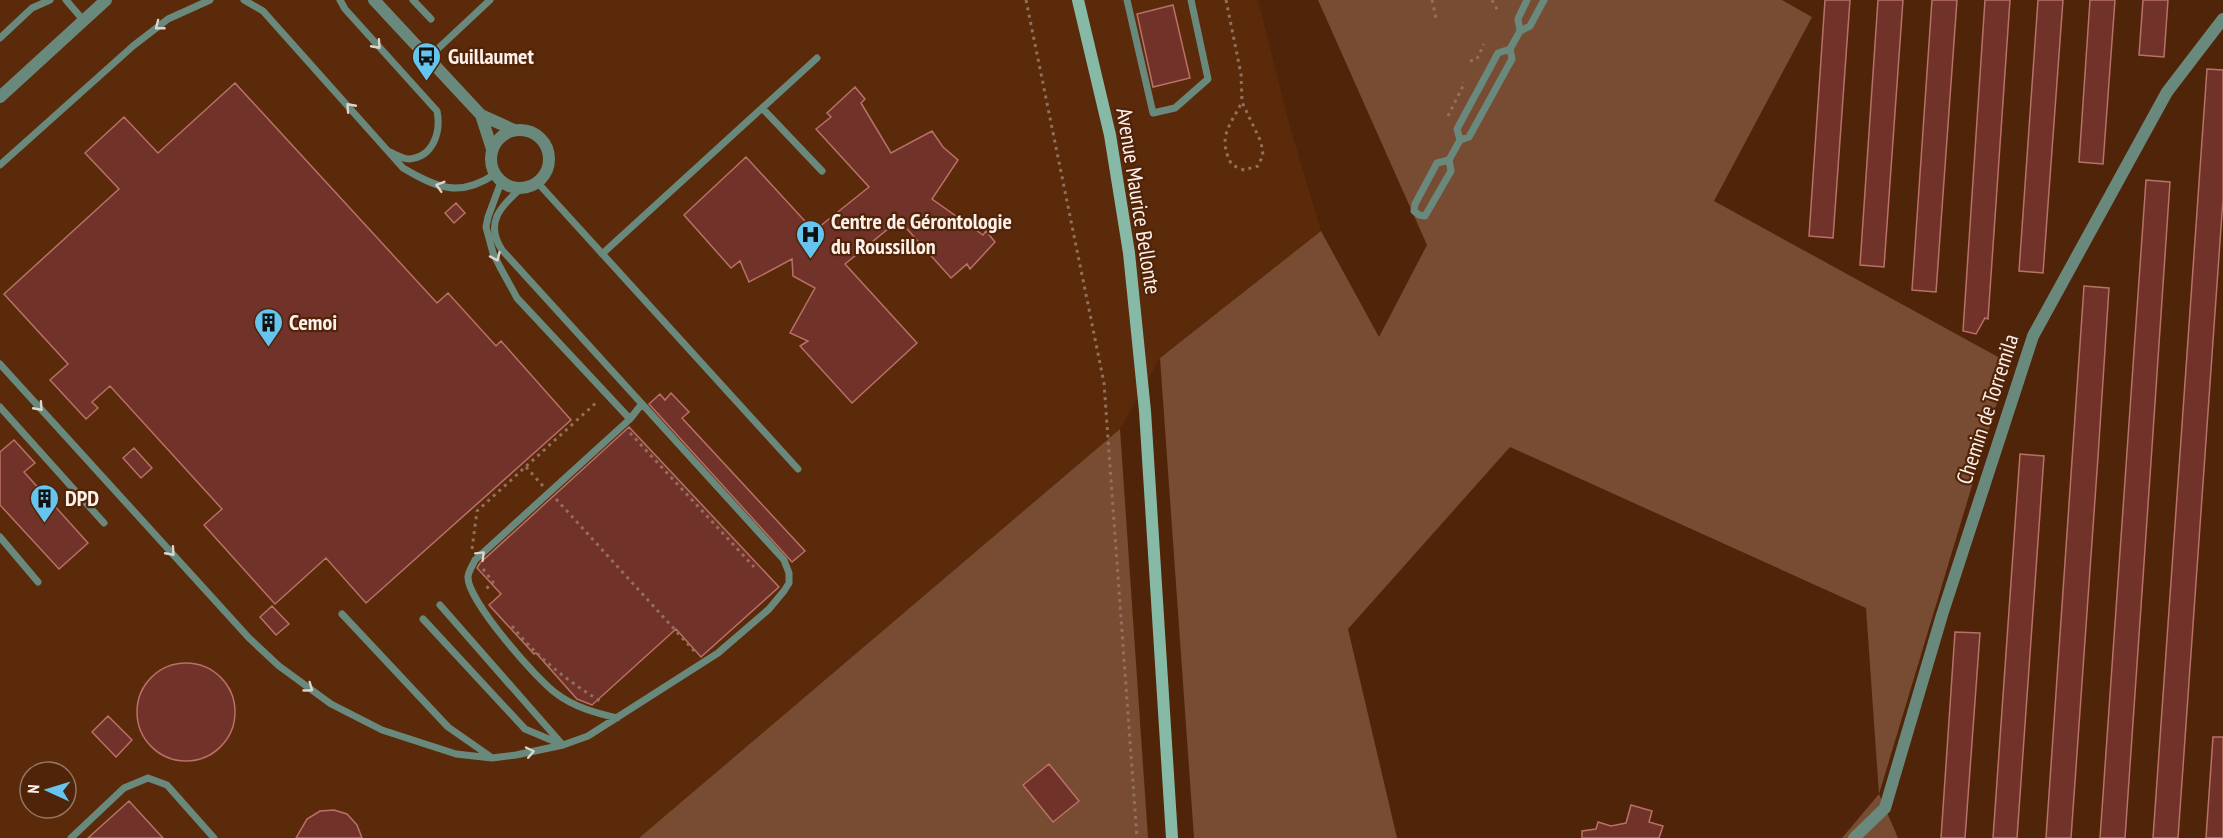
<svg xmlns="http://www.w3.org/2000/svg" width="2223" height="838" font-family="'PT Sans Narrow',sans-serif">
<style>
.built{fill:#5a2a0a;fill-rule:evenodd}
.green{fill:#784c33}
.building{fill:#71322a;stroke:#b97167;stroke-width:1.5}
.lines{fill:none;stroke-linecap:round;stroke-linejoin:round}
.path{stroke:#91705d;stroke-width:3;stroke-dasharray:3 4.5;stroke-linecap:butt}
.service{stroke:#69897d;stroke-width:7}
.minor{stroke:#69897d;stroke-width:12}
.secondary{stroke:#86baa7;stroke-width:12}
.oneway{stroke:#dad6ce}
.labels{text-anchor:middle;dominant-baseline:central;stroke-width:4.5;stroke-linejoin:round;paint-order:stroke}
.poi-label{font-size:22px;font-weight:bold;fill:#fff0e9;stroke:#4f2409;text-anchor:start}
.street-label{font-size:22px;fill:#fff0e9;stroke:#4f2409}
</style>
<rect width="100%" height="100%" fill="#4f2409"/>
<path class="built" d="M0 0H1258L1289 123 1321 231 1160 358 1120 429 639 838H0ZM30 772H66V808H30Z"/>
<path class="green" d="M1318 0H1782L1812 17 1714 201 2009 363 1879 794 1898 838H1842L1879 794 1866 608 1510 447 1348 629 1397 838H1194L1160 358 1321 231 1379 337 1427 245Z
M1120 429 1148 838H639Z"/>
<path class="building" d="M1825 0H1850L1833 238 1809 236Z
M1878 0H1903L1884 267 1860 265Z
M1932 0H1957L1936 292 1912 290Z
M1985 0H2010L1988 319 1985 318 1976 334 1963 331Z
M2038 0H2063L2043 273 2019 271Z
M2090 0H2115L2103 164 2079 162Z
M2143 0H2168L2164 57 2139 55Z
M1173 5 1190 78 1153 87 1137 14Z
M2207 69 2223 70V199L2204 469 2178 838H2153Z
M235 83 437 303 448 293 496 346 501 341 571 420 366 603 326 558 275 604 204 525 222 509 110 386 92 402 98 408 86 419 50 380 68 364 4 294 119 189 85 153 124 117 158 153Z
M855 87 865 99 861 103 891 153 932 131 943 147 958 160 932 199 983 235 986 231 995 242 970 269 967 264 951 278 899 220 845 264 917 343 852 403 800 346 808 341 790 333 815 288 793 276 792 259 749 282 740 261 731 268 684 215 746 157 814 231 869 187 816 129 831 117 827 113Z
M2146 180 2170 182 2151 462 2125 838H2100Z
M456 203 465 213 454 223 445 213Z
M2084 286 2109 288 2098 457 2071 838H2046Z
M671 393 689 412 682 418 805 551 792 562 649 404 660 394 665 400Z
M629 427 779 587 701 657 676 629 592 705 577 699 536 653 534 654 489 605 501 594 477 568 480 563Z
M14 440 35 463 24 472 88 543 59 569 0 505V452Z
M134 448 152 468 141 478 123 458Z
M2020 454 2044 456 2017 838H1993Z
M272 606 289 624 276 635 260 617Z
M1955 632 1980 633 1965 838H1941Z
M137 712a49 49 0 1 1 98 0a49 49 0 1 1-98 0Z
M108 716 132 740 116 757 92 732Z
M2213 737H2223V838H2206Z
M1049 764 1079 801 1053 822 1023 785Z
M129 801 163 838H88Z
M1631 805 1652 811 1649 822 1663 826 1659 838H1582V831L1596 829 1598 822 1611 826 1626 823Z
M334 810 347 814 357 825 362 838H296L307 819 320 811Z"/>
<g class="lines">
<path class="path" d="M1026 0 1104 383 1137 838
M1226 0 1241 74 1242 102 1261 142 1263 155 1258 166 1244 170 1232 165C1217 138 1229 127 1242 102
M1432 0 1436 18
M1492 0 1499 13
M1470 61 1477 59 1484 44
M1448 116 1464 84 1463 82
M630 433 754 567
M526 467 543 486
M556 499 697 654
M472 549 477 511 598 401
M483 569 493 582 486 589 487 592
M512 626C537 657 566 680 600 701"/>
<path class="service" d="M66 0 84 21
M244 0 263 11 403 168C437 188 460 198 495 174
M340 0 345 9 437 111C441 131 434 157 409 159 403 159 396 155 390 152
M413 0 431 19
M1127 0 1153 113 1175 108 1208 79 1191 0
M1527 0 1518 19 1520 31 1530 26 1544 0
M0 38 32 8 50 0
M1510 49 1520 31
M428 58 490 0
M762 108 822 171
M1449 160 1437 163 1415 204 1414 211 1419 215 1425 216 1451 171 1449 160 1460 140 1469 137 1512 59 1510 49 1498 53 1457 129 1460 140
M0 165 133 46 168 19 210 0
M501 182 488 217 486 227 493 253 500 267 517 298 630 419
M537 182 798 469
M602 254 817 58
M0 364 249 638 279 666 331 704 382 730 456 754 492 758 516 755 563 745 588 736 718 653 769 609 784 591 789 583V573L784 560 502 250C484 222 501 207 521 188
M0 407 104 523
M0 537 38 582
M440 605 561 743
M342 614 448 727 491 757
M423 619 525 729 563 745
M617 718C596 713 574 707 557 694 537 680 467 600 468 577 468 572 473 565 475 560L630 419 641 405
M71 838 124 788 148 778 167 785 214 838"/>
<path class="minor" d="M374 0 481 115 514 130
M0 97 106 0
M481 115 492 149
M491 159a29 29 0 1 1 58 0a29 29 0 1 1-58 0Z
M1854 838 1885 808 1942 615 2033 336 2167 92 2223 19"/>
<path class="secondary" d="M1078 0 1110 135 1129 253 1145 411 1172 838"/>
</g>
<defs><path id="oneway-chevron" d="M-2-3.5L2.5 0L-2 3.5" fill="none" stroke-width="1.6" stroke-linecap="round" stroke-linejoin="round" transform="scale(1.5)"/></defs>
<g class="oneway">
<use href="#oneway-chevron" transform="translate(159 26) rotate(142)"/>
<use href="#oneway-chevron" transform="translate(377 45) rotate(48)"/>
<use href="#oneway-chevron" transform="translate(350 107) rotate(-132)"/>
<use href="#oneway-chevron" transform="translate(440 186) rotate(-164)"/>
<use href="#oneway-chevron" transform="translate(496 257) rotate(66)"/>
<use href="#oneway-chevron" transform="translate(39 407) rotate(48)"/>
<use href="#oneway-chevron" transform="translate(171 552) rotate(48)"/>
<use href="#oneway-chevron" transform="translate(481 555) rotate(-45)"/>
<use href="#oneway-chevron" transform="translate(309 688) rotate(36)"/>
<use href="#oneway-chevron" transform="translate(530 752) rotate(-12)"/>
</g>
<defs>
<symbol id="bus-pin" viewBox="-11 -11 22 30"><path d="M0 17L-7.5 6A9.5 9.5 0 1 1 7.5 6Z" fill="#65c5ef" stroke="#4f2409"/><path d="M-5-6H5V4H4V6H2V4H-2V6H-4V4H-5ZM-3.5-4V0h7V-4ZM-3.5 1.2v1.5H-2V1.2ZM2 1.2v1.5H3.5V1.2Z" fill="#111"/></symbol>
<symbol id="hospital-pin" viewBox="-11 -11 22 30"><path d="M0 17L-7.5 6A9.5 9.5 0 1 1 7.5 6Z" fill="#65c5ef" stroke="#4f2409"/><path d="M-5-5h3v3.5h4V-5h3V5h-3V1.5h-4V5h-3Z" fill="#111"/></symbol>
<symbol id="building-pin" viewBox="-11 -11 22 30"><path d="M0 17L-7.5 6A9.5 9.5 0 1 1 7.5 6Z" fill="#65c5ef" stroke="#4f2409"/><path d="M-4-6H4V6H1V3H-1V6H-4ZM-2.5-4.3h1.7v1.8h-1.7ZM.8-4.3h1.7v1.8H.8ZM-2.5-1h1.7V.8h-1.7ZM.8-1h1.7V.8H.8Z" fill="#111"/></symbol>
</defs>
<g fill-rule="evenodd">
<use href="#bus-pin" x="410" y="40" width="33" height="45"/>
<use href="#hospital-pin" x="794" y="218" width="33" height="45"/>
<use href="#building-pin" x="252" y="306" width="33" height="45"/>
<use href="#building-pin" x="28" y="482" width="33" height="45"/>
</g>
<g class="labels">
<g class="poi-label">
<text x="448" y="56">Guillaumet</text>
<text x="831" y="221">Centre de Gérontologie<tspan x="831" dy="25">du Roussillon</tspan></text>
<text x="289" y="322">Cemoi</text>
<text x="65" y="498">DPD</text>
</g>
<g class="street-label">
<text transform="translate(1139 201) rotate(81)">Avenue Maurice Bellonte</text>
<text transform="translate(1987 409) rotate(-72)">Chemin de Torremila</text>
</g>
</g>
<g transform="translate(48 790) rotate(274)"><circle r="28" fill="#4f2409" stroke="#957663" stroke-width="1.5"/>
<path d="M0-4.5L10 22L0 15L-10 22Z" fill="#65c5ef"/>
<text y="-9" font-size="16" font-weight="bold" text-anchor="middle" fill="#fff0e9">N</text>
</g>
</svg>
